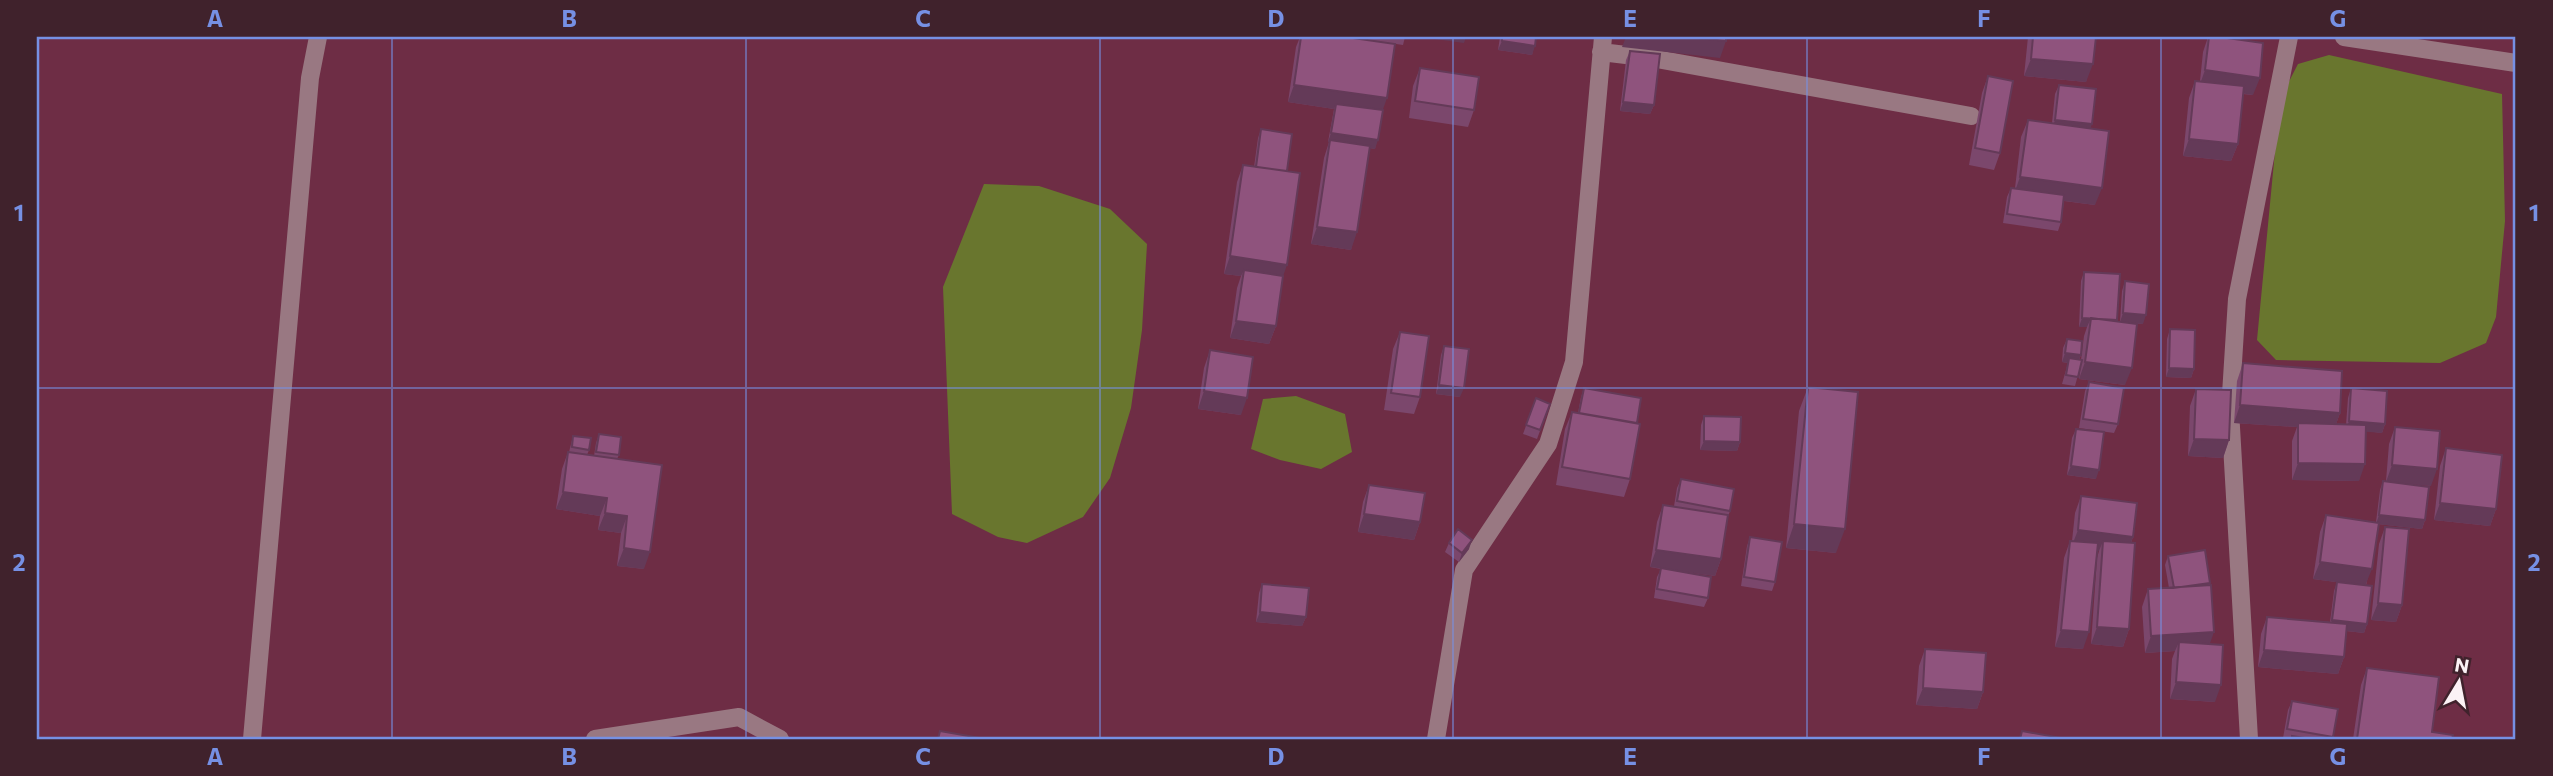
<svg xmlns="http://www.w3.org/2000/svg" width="2553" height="776" font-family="Commissioner,sans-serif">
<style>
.water{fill:#69762e}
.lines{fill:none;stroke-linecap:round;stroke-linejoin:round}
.minor{stroke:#997882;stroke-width:18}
.wall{fill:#7b476c}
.shaded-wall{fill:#643a58}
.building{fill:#8f537d;stroke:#643a58;stroke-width:2}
.grid{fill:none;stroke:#7690e4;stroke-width:2;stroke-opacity:0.55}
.neatline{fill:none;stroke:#7690e4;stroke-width:2.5}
.grid-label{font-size:23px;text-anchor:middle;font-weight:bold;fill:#7690e4}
</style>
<rect width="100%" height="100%" fill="#6e2d45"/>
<path class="water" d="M2329 55 2502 94 2505 221 2496 317 2486 343 2440 363 2276 360 2257 340 2280 99 2298 64Z
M984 184 1039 186 1110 209 1147 244 1142 330 1131 408 1110 478 1083 517 1027 543 998 537 952 514 943 287Z
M1296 396 1345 414 1352 452 1321 469 1280 460 1251 449 1263 399Z"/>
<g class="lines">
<path class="minor" d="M2344 37 2516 63
M1601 52 1651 58 1971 116
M252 739 310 78 318 37
M595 739 739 717 780 739
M1436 739 1464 570 1548 444 1574 362 1603 37
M2249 739 2230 410 2237 299 2289 37"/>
</g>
<path class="wall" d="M1300 37H1346L1382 110 1375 149 1370 148 1351 250 1311 244 1324 158 1329 142H1328L1334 109 1288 102 1296 47Z
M1349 37H1405L1403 45Z
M1500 37H1536L1532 55 1498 50Z
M2028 37H2096L2086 82 2024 76Z
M2208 37 2253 95 2243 94 2238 144 2231 161 2183 156 2189 98 2195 81H2200L2203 52Z
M1630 51 1654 105 1650 114 1620 111 1626 60Z
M1420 68 1474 110 1468 127 1409 118 1413 86Z
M1988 76 2000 153 1994 170 1969 165 1982 93Z
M2059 85 2090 129 2095 205 2064 201 2061 222 2058 231 2003 223 2007 197 2011 188H2015L2021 137 2028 120 2052 123 2055 94Z
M1261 129 1287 171 1283 277 1276 326 1269 344 1230 338 1237 288 1241 276 1224 274 1237 182 1243 165 1254 167 1258 138Z
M2084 272 2117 320V322H2120L2122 291 2125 281 2143 324 2130 323 2125 385 2079 379 2081 364 2075 386 2062 384 2068 363 2062 362 2063 348 2067 339 2081 355 2079 360H2081L2084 336 2087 327H2079L2081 281Z
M2170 329 2194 369 2191 378 2166 377 2167 339Z
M1400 332 1420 397 1414 414 1384 410 1393 349Z
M1444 346 1460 397 1436 394 1441 355Z
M1210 350 1241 415 1198 409 1204 368Z
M2243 363 2340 413 2336 424 2346 425 2348 398 2351 388 2385 424 2382 433 2366 431 2359 481 2292 480V441L2297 427 2234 423 2237 381Z
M2089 382 2118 424 2114 433 2079 428 2085 391Z
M1808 387 1836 553 1786 548 1799 411Z
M1584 388 1637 423 1630 479 1624 497 1556 485 1565 429 1572 412 1578 413 1581 397Z
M2196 389 2229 440 2223 458 2188 456 2190 406Z
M1536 398 1550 404 1537 439 1523 434Z
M1704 416 1740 442 1737 451 1700 450 1701 425Z
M2395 427 2431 486 2403 483 2425 520 2422 529 2378 524 2366 586 2367 624 2364 633 2346 631 2344 657 2338 674 2258 667 2261 634 2267 617 2330 622 2334 591 2337 582 2351 584 2313 579 2320 532 2326 515 2376 522 2380 490 2383 481H2386L2389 444Z
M2076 429 2096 479 2067 475 2072 438Z
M599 434 619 455 617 459 644 569 617 566 621 533 598 530 600 516 556 509 562 469 568 452H569L573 436 589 450 587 455 594 456 596 443Z
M2446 448 2496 509 2490 526 2434 520 2440 466Z
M1681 479 1730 511 1727 519 1721 559 1715 576 1671 570 1708 598 1704 607 1654 598 1657 577 1661 569 1650 567 1657 522 1663 505 1674 506 1677 488Z
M1369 485 1420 522 1414 540 1358 532 1363 502Z
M2081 496 2133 537 2131 543 2129 629 2123 647 2091 644 2097 558 2099 551H2097L2083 649 2055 647 2064 558 2070 541H2072L2075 513Z
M2385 527 2402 605 2396 622 2371 620 2379 544Z
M1750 537 1775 582 1772 591 1741 586 1747 546Z
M1449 543 1469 549 1459 562 1445 552Z
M2168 556 2210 583V644L2215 702 2170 699 2172 659 2175 651 2145 653 2142 607 2148 589 2169 588 2165 565Z
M1262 584 1306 617 1302 626 1256 622 1259 593Z
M1925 649 1983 692 1977 709 1916 705 1919 666Z
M2367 668 2432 732 2452 739H2353L2361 685Z
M2292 701 2338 709 2333 739H2290L2283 738 2288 710Z"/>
<path class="shaded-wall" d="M1420 37H1466L1464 43Z
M1626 37H1689L1726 41 1720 58 1622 47Z
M1502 41 1535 46 1532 55 1498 50Z
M2031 59 2093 64 2086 82 2024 76Z
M2205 70 2260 78 2253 95 2199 87Z
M1294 85 1387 98 1381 115 1336 104 1334 109 1288 102Z
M1623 102 1654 105 1650 114 1620 111Z
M2055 120 2092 124 2089 133 2052 129Z
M1331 133 1378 140 1375 149 1328 142Z
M2189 139 2238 144 2231 161 2183 156Z
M2020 177 2102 188 2095 205 2014 194Z
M1317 227 1357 232 1351 250 1311 244Z
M1230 256 1287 265 1281 282 1244 270 1241 276 1224 274Z
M2123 313 2146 315 2143 324 2120 322Z
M2082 318 2117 320 2114 329 2091 318 2087 327H2079Z
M1236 321 1276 326 1269 344 1230 338Z
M2065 353 2081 355 2077 364 2069 358 2068 363 2062 362Z
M2085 362 2132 368 2125 385 2079 379Z
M2169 368 2194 369 2191 378 2166 377Z
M1439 385 1464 388 1460 397 1436 394Z
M1204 391 1247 398 1241 415 1198 409Z
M2240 405 2340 413 2334 430 2298 423 2297 427 2234 423Z
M2349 421 2385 424 2382 433 2346 430Z
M2194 439 2229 440 2223 458 2188 456Z
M1704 441 1740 442 1737 451 1700 450Z
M2298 463 2365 464 2359 481 2292 480Z
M2392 465 2437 469 2431 486 2386 482Z
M2071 466 2099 470 2096 479 2067 475Z
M563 492 607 498 600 516 556 509Z
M2440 503 2496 509 2490 526 2434 520Z
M605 513 627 516 621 533 598 530Z
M1364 514 1420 522 1414 540 1358 532Z
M2379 515 2425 520 2422 529 2376 524Z
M1794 524 1845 529 1836 553 1786 548Z
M2078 530 2133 537 2127 554 2103 541 2099 551 2071 548Z
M1472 540 1469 549 1459 562 1462 553Z
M624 548 650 552 644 569 617 566Z
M1656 550 1721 559 1715 576 1650 567Z
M2320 562 2372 569 2365 586 2313 579Z
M2378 603 2402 605 2396 622 2371 620Z
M1260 612 1306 617 1302 626 1256 622Z
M2332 620 2367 624 2364 633 2329 629Z
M2097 627 2129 629 2123 647 2091 644Z
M2061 630 2089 632 2083 649 2055 647Z
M2214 632 2208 649 2179 642 2175 651 2145 653 2151 636Z
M2264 650 2344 657 2338 674 2258 667Z
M2176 682 2221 685 2215 702 2170 699Z
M1923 688 1983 692 1977 709 1916 705Z"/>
<path class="building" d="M1301 37H1346L1395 44 1387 98 1294 85Z
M1502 37H1536L1535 46 1502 41Z
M1689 37H1726V41Z
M2033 37H2096L2093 64 2031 59Z
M2209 37H2220L2263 43 2260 78 2205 70Z
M1630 51 1660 54 1654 105 1623 102Z
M1420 68 1479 77 1474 110 1415 101Z
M1988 76 2013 81 2000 153 1975 148Z
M2195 81 2244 86 2238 144 2189 139Z
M2059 85 2096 89 2092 124 2055 120Z
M1336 104 1383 110 1378 140 1331 133Z
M2028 120 2109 131 2102 188 2020 177Z
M1261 129 1292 134 1287 171 1256 167Z
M1330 140 1370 146 1357 232 1317 227Z
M1243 165 1300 173 1287 265 1230 256Z
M2011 188 2064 195 2061 222 2007 214Z
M1244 270 1283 276 1276 326 1236 321Z
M2084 272 2120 274 2117 320 2082 318Z
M2125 281 2149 284 2146 315 2123 313Z
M2091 318 2137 324 2132 368 2085 362Z
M2170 329 2195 330 2194 369 2169 368Z
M1400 332 1429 336 1420 397 1391 393Z
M2067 339 2082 341 2081 355 2065 353Z
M1444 346 1469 349 1464 388 1439 385Z
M1210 350 1253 357 1247 398 1204 391Z
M2069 358 2082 360 2078 377 2066 375Z
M2243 363 2342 371 2340 413 2240 405Z
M2089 382 2124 388 2118 424 2083 419Z
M1808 387 1858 392 1845 529 1794 524Z
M1584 388 1641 398 1637 423 1579 413Z
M2351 388 2387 391 2385 424 2349 421Z
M2196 389 2231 390 2229 440 2194 439Z
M1536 398 1550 404 1540 430 1526 425Z
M1572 412 1640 424 1630 479 1562 467Z
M1704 416 1741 417 1740 442 1704 441Z
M2298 423 2366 425 2365 464 2298 463Z
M2395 427 2440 431 2437 469 2392 465Z
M2076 429 2104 432 2099 470 2071 466Z
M599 434 621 437 619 455 596 452Z
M573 436 591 438 589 450 572 447Z
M2446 448 2502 455 2496 509 2440 503Z
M568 452 662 465 650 552 624 548 627 516 605 513 607 498 563 492Z
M1681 479 1734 489 1730 511 1677 501Z
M2383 481 2429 487 2425 520 2379 515Z
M1369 485 1425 493 1420 522 1364 514Z
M2081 496 2137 503 2133 537 2078 530Z
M1663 505 1728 515 1721 559 1656 550Z
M2326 515 2379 523 2372 569 2320 562Z
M2385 527 2409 529 2402 605 2378 603Z
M1458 529 1472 540 1462 553 1449 543Z
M1750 537 1782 542 1775 582 1744 577Z
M2070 541 2098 543 2089 632 2061 630Z
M2103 541 2135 543 2129 629 2097 627Z
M2205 550 2210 583 2174 588 2168 556Z
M1661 568 1711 577 1708 598 1657 589Z
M2337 582 2372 586 2367 624 2332 620Z
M1262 584 1309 588 1306 617 1260 612Z
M2211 585 2214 632 2151 636 2148 589Z
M2267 617 2347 624 2344 657 2264 650Z
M2179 642 2223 645 2221 685 2176 682Z
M1925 649 1986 653 1983 692 1923 688Z
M2367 668 2439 677 2432 732 2453 735 2452 739H2357Z
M2292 701 2338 709 2333 737 2287 729Z
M940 731 986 739H938Z
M2022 731 2067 739H2020Z
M2292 736 2311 739H2292Z"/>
<path class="grid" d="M392 37V739M746 37V739M1100 37V739M1453 37V739M1807 37V739M2161 37V739M37 388H2516"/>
<rect width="2553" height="776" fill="none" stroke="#40222c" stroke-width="77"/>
<g transform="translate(2459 682) rotate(10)" stroke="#40222c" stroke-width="5" paint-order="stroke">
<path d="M0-5L12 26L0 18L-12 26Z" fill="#fbf2f5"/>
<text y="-10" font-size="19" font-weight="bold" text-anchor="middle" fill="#fbf2f5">N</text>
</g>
<rect x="38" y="38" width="2476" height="700" class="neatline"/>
<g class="grid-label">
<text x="215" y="27">A</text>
<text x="569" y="27">B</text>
<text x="923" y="27">C</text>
<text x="1276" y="27">D</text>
<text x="1630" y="27">E</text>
<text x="1984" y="27">F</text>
<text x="2338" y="27">G</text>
<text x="19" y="221">1</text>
<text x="2534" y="221">1</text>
<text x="19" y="571">2</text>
<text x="2534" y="571">2</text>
<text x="215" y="765">A</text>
<text x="569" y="765">B</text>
<text x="923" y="765">C</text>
<text x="1276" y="765">D</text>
<text x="1630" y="765">E</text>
<text x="1984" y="765">F</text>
<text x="2338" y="765">G</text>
</g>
</svg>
